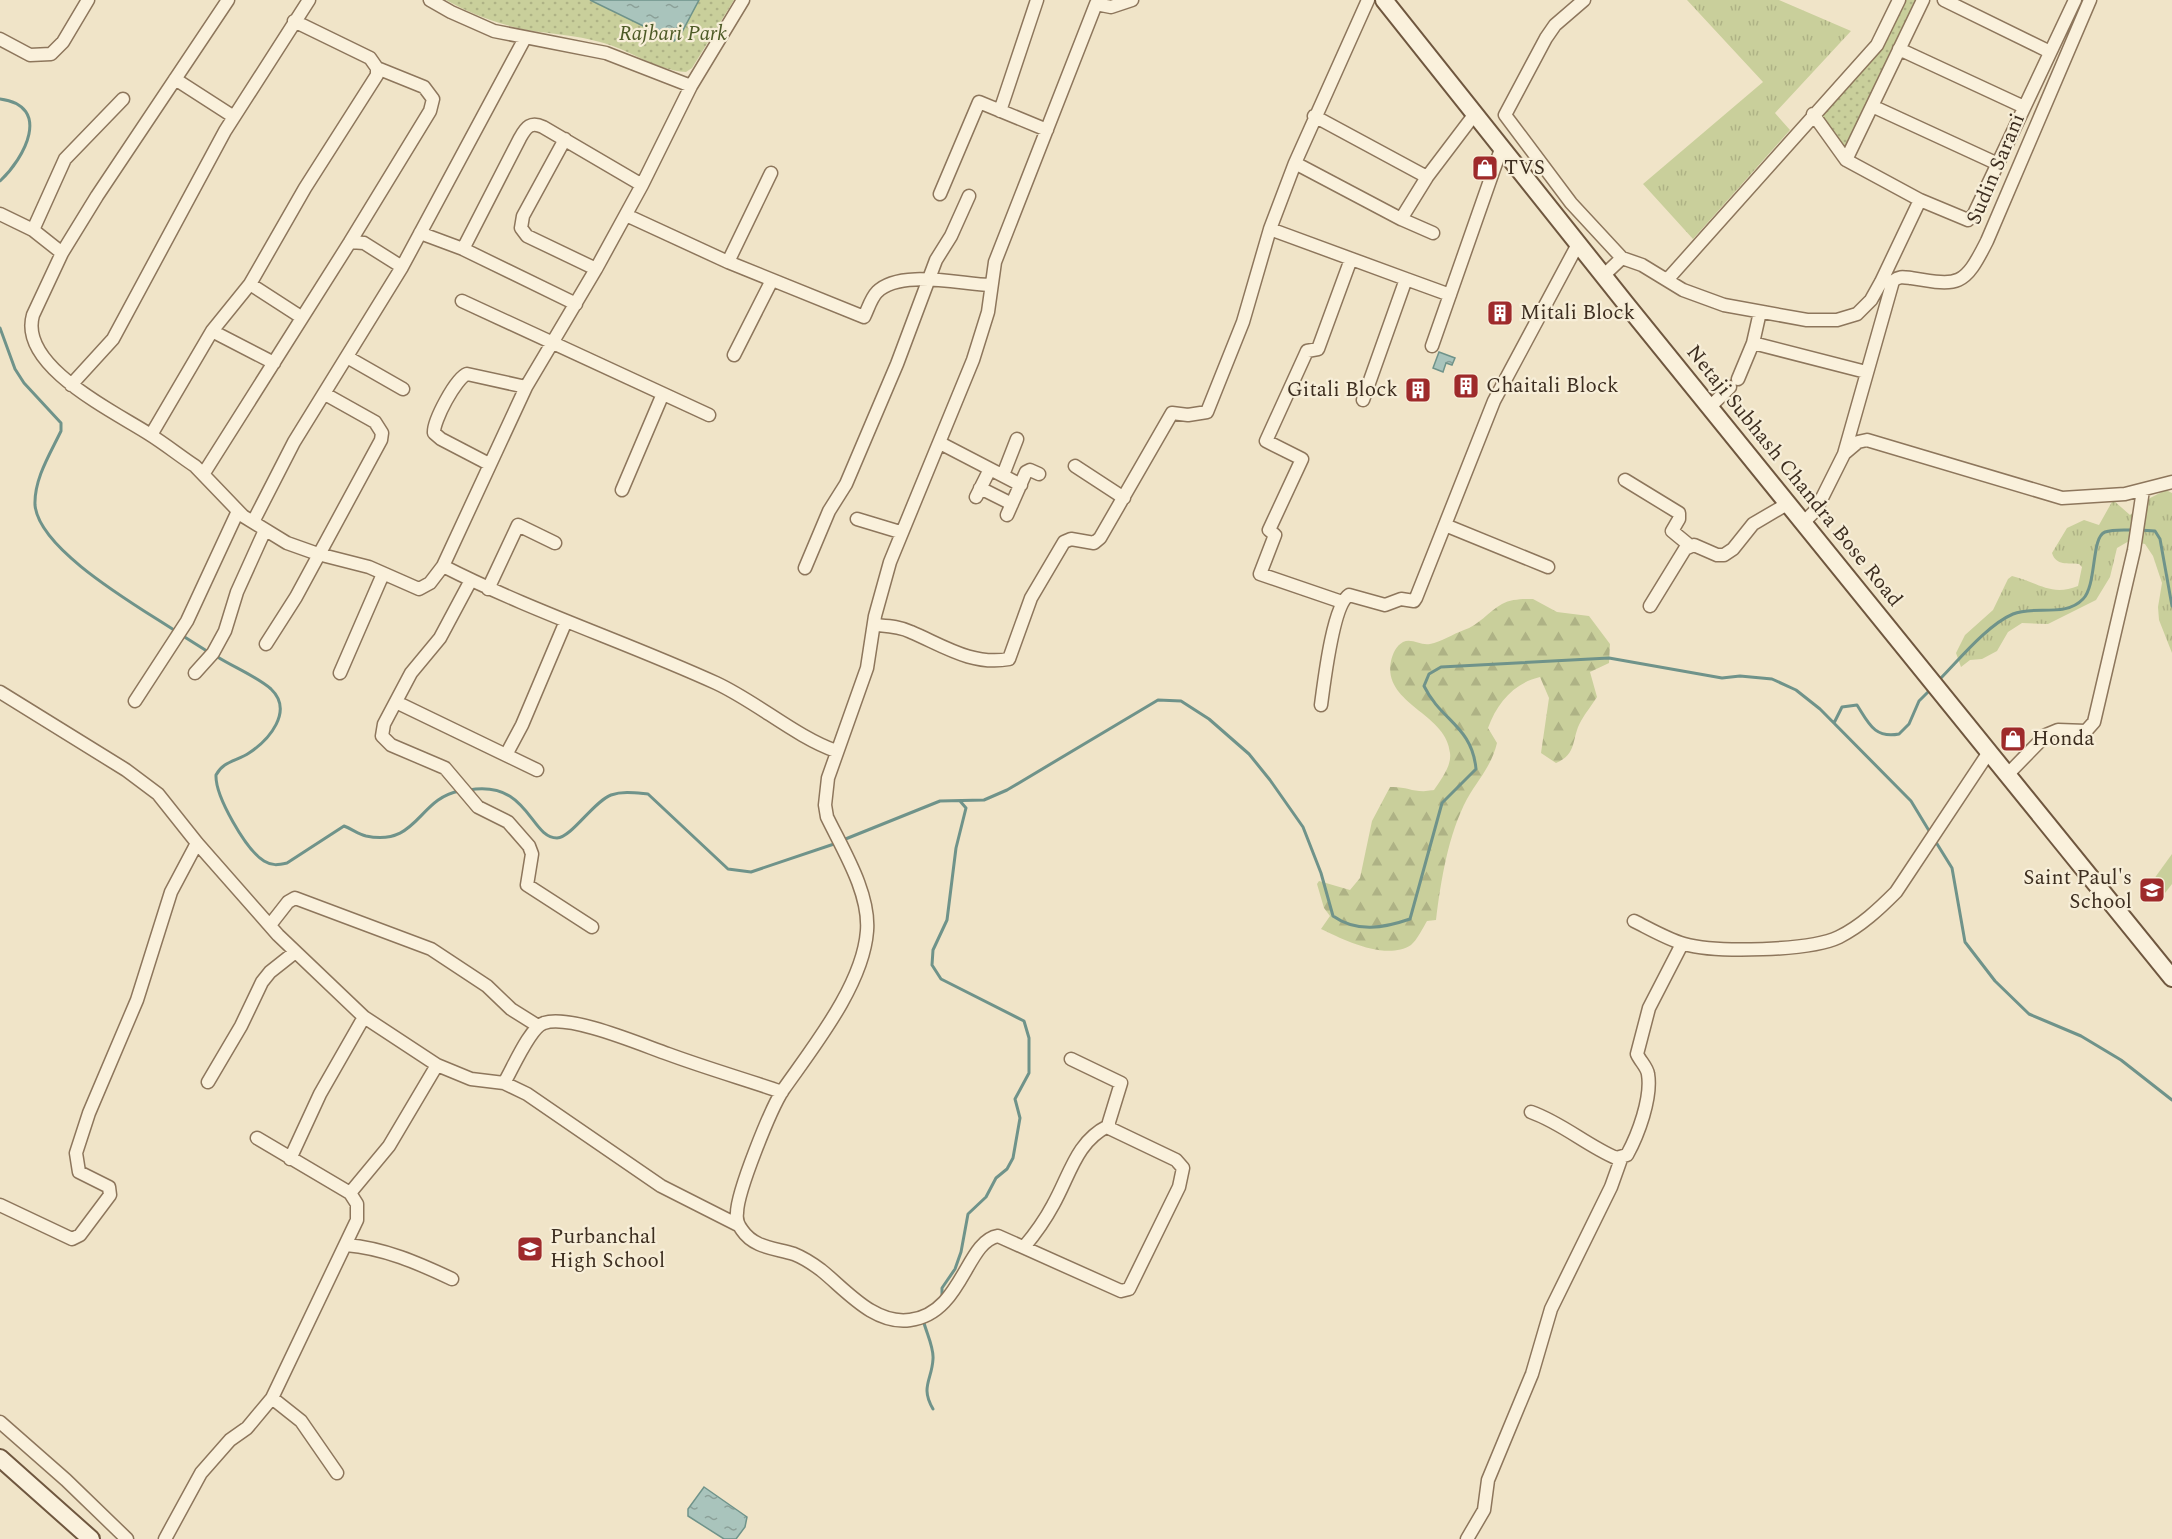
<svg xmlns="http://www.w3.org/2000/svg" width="2172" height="1539" font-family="Spectral,serif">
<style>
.grass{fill:url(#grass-tufts)}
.forest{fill:url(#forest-firs)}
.park{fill:url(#park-dots)}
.pitch{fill:#c9cf9b}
.water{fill:url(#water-ripples);stroke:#6f938a;stroke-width:1.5}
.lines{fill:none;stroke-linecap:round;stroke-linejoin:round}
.stream{stroke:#6f938a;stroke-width:3}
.street-casing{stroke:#8d765c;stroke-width:15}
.secondary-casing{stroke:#6f573f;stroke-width:20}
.street{stroke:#faf1dc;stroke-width:12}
.secondary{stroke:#faf1dc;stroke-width:16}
.labels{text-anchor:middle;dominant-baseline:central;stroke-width:4.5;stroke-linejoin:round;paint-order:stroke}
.park-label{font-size:21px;font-style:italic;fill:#4d5a26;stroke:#f7eed8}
.poi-label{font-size:21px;fill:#3d2e20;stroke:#f7eed8;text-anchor:start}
.street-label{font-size:21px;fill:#3d2e20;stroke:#f7eed8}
</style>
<defs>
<pattern id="grass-tufts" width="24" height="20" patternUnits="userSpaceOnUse" patternTransform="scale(1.5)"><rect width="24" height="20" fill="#c9cf9b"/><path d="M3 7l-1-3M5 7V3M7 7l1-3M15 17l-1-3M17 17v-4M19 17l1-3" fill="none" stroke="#aeb285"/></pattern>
<pattern id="forest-firs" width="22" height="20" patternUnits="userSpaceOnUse" patternTransform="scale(1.5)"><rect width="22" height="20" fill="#c9cf9b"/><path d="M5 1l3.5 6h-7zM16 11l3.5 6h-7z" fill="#aeb285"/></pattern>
<pattern id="park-dots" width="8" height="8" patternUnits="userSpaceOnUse" patternTransform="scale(1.5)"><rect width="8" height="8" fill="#c9cf9b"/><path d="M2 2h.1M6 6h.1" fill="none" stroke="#aeb285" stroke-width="1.8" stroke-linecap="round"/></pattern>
<pattern id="water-ripples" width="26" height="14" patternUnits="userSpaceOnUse" patternTransform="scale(1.5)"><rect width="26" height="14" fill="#a9c4bc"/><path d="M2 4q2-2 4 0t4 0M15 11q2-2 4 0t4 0" fill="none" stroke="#8ba098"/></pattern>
</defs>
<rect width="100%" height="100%" fill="#f0e4c8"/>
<path class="grass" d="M1687 0H1779L1851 31 1775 113 1790 130 1693 239 1643 184 1763 82Z
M2166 490 2172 493V653L2159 620 2158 607 2162 583 2153 556 2145 544 2129 541 2117 548 2110 577 2096 600 2048 624 2022 623 2008 632 1997 651 1982 659 1970 660 1961 667 1956 653 1965 635 1993 610 2008 579 2012 576C2037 582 2051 597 2078 586L2082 567 2079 564C2068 563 2056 566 2052 553L2067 528 2084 520 2099 525 2113 500 2130 515 2150 498Z"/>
<path class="forest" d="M1533 599 1557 612 1589 616 1610 644 1609 663 1590 672 1597 697C1592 705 1586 712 1581 721 1571 738 1578 754 1556 763L1541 753 1549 698 1540 677C1514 683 1497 703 1488 728L1497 743C1491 767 1479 778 1467 799 1448 835 1441 880 1436 920L1427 921C1423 928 1417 940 1411 945 1386 961 1344 940 1321 929L1330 916 1324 908 1317 884 1319 881 1350 890 1360 878 1372 821 1390 787C1408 786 1414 794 1434 790 1440 781 1452 766 1450 753 1447 713 1382 704 1391 661 1393 653 1396 646 1403 642 1412 638 1421 646 1430 644 1441 642 1453 634 1464 630 1478 626 1489 611 1502 604 1511 599 1523 599 1533 599Z"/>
<path class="park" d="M446 0H734L692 68 686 72C655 70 629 49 600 42 576 35 551 34 527 30 498 24 471 14 446 0Z
M1899 0H1923L1846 160 1813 114 1877 45Z"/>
<path class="pitch" d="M2172 854V884L2165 893 2151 883Z"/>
<path class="water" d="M590 0H699L682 32 674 41Z
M1439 352 1455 358 1452 365 1446 363 1443 372 1433 368Z
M704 1487 747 1517 745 1527 736 1539H724L688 1516V1509Z"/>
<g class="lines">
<path class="stream" d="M0 99C53 106 24 159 0 181
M0 328 15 369 24 383 61 423V431C50 454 34 479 35 505 39 551 141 608 177 632
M2139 530 2155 531 2160 539 2172 606
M183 636 210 653
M216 656C233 667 256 676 271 689 294 711 269 740 249 753 237 761 223 761 216 775 215 796 246 850 264 861 272 866 278 865 287 863L344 826C352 829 358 834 366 836 418 847 418 798 460 791
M1938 681C1958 661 1987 625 2013 614 2035 605 2065 618 2083 599 2097 585 2091 537 2105 532 2113 529 2125 530 2133 530
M1834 723 1842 707 1857 705C1868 722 1874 739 1899 734L1909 724 1919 701 1932 688
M469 790C529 780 530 838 557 838 572 837 593 802 611 795 623 791 636 793 648 794L728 869 751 872 837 843
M1934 839 1952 868 1965 942 1995 981 2029 1014 2081 1036 2121 1060 2172 1100
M843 840 940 801 984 800 1007 790 1158 700 1181 701 1209 719 1249 754 1270 780 1303 827 1321 873 1333 916C1357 933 1384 928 1410 919L1442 803 1476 769C1472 726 1441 721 1424 686L1429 674 1441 667 1609 658 1722 678 1740 676 1772 679 1796 690 1820 709 1911 801 1931 834
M942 1298V1288L955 1269 961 1252 968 1214 986 1197 996 1178 1007 1169 1013 1158 1020 1118 1015 1099 1029 1073V1038L1024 1021 941 979 932 965 933 950 947 920 956 848 966 808 960 801
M927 1320 924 1323C927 1334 934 1348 933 1359 932 1380 920 1387 933 1409"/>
<defs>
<path id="street" d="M228 0 97 196 62 253 33 315C18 366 115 412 149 434 165 444 180 456 195 466L243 516 287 543 318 554 369 567 419 589 430 583 443 566 526 387 596 269 642 185 691 86 743 0
M430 0 451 12 494 31 606 53 691 86
M1584 0 1555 25 1546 38 1505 115 1571 203 1622 258 1642 265 1683 290 1724 305 1807 320H1837L1857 314 1871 300 1881 282 1920 200
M1944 0 2050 52
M0 39 30 55 51 54 63 42 88 0
M1899 49 2024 107
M175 79 234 117
M1872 106 1998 164
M1000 111 1037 0
M1813 114 1846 160 1920 200 1968 220 1974 214 2075 0
M1314 116 1427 177
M565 139 523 216 521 228 527 236 596 269
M1846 160 1923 0
M1295 163 1401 219 1427 177 1474 115
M940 194 979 102 1047 130
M0 214 33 230 62 253
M626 215 728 262 864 317C868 309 871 298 877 292 899 269 960 284 990 285
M1401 219 1433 233
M1270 229 1406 279 1363 400
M33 230 65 159 123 99
M420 233 463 249 576 304
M350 242 430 111 433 99 424 87 377 68
M463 249 520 138C526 127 531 121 543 127L642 185
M728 262 771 173
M1603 276 1622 258
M1406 279 1450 295
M1667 280 1877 45 1899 0
M250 284 301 317
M462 301 709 415
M212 331 274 363
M1753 343 1866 372
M1432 346 1501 149
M734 355 772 280
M347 357 403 389
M1738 379 1753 343 1760 312
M71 385 113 339 225 131 309 0
M1709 408 1730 387
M151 435 212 331 250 284 305 188 377 75V68L370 58 294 21
M940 443 1021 485
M1845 453 1858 442 1867 440 2062 498 2125 494 2172 482
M489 464 441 439 434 433C433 421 456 378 467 374L526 387
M1075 466 1124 498
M204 473 350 242 364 243 402 267
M1003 475 1017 439
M1625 480 1679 513V519L1672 531 1689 545
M980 488 1012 504
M622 490 662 396
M976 497 990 469
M1007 515 1026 472 1030 470 1039 474
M857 519 900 532
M253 522 294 442 402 267 525 38
M1803 523 1816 510 1844 454 1893 281C1899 276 1903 277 1911 278 1959 286 1964 287 1987 241L2090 0
M1445 525 1548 567
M443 566C531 611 626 642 716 683 757 702 796 737 836 751
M805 568 829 511 846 484 897 364 936 260 951 236 969 196
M471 580 440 638 411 673 384 724 382 736 391 745 445 768 478 807 508 822 529 846 532 854 527 885 592 927
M488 589 518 525 555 543
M1342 602 1260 574 1275 535 1269 530 1302 459 1266 441 1307 351 1318 349 1351 259
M1650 606 1685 549 1694 545 1717 555H1724L1733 549 1753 524 1787 504
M875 625C887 626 899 626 911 632 942 645 972 666 1009 659L1031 598 1064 542 1071 539 1094 543 1100 538 1172 413 1188 415 1207 412 1243 322 1270 229 1295 163 1368 0
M266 644 296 597 381 440 382 433 375 422 325 394
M195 673 213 653 225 631 237 592 265 530
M340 673 383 574
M0 692 126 770 158 794 197 843 278 935 364 1017 437 1065 471 1079 504 1083 527 1094 661 1186 738 1225
M135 701 187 621 238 511
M396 702 537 770
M1321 705C1324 683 1333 605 1349 595L1385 605 1401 599 1414 601 1416 598 1494 401 1578 244
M506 755 522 725 566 621
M2007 775 2046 735 2058 730 2086 731 2094 722 2134 550 2143 490
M1634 921C1650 929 1667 939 1684 944 1716 953 1810 951 1839 937 1861 926 1879 909 1896 892L1989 752
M270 925 288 902 295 898 431 949 487 986 511 1009 538 1026
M1071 1059 1121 1083 1109 1122V1128L1176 1160 1183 1168 1179 1187 1129 1289 1121 1291 998 1236C966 1241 962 1314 910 1320 874 1325 846 1290 821 1270 813 1264 804 1258 794 1254 775 1248 754 1248 742 1230 738 1225 736 1219 737 1213 737 1192 771 1108 783 1090 813 1047 863 985 867 931 870 893 843 850 827 817L825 805 828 778 867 668 875 616 890 562 973 360 988 312 995 262 1096 4 1111 7 1132 0
M208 1082 241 1026 262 982 270 972 294 953
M504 1083C512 1070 530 1027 544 1023 570 1014 642 1045 668 1054 706 1068 744 1079 782 1092
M1531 1112C1562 1123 1586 1145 1616 1158L1627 1155C1638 1135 1652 1098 1648 1074 1647 1067 1640 1061 1637 1054L1649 1008 1682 944
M290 1159 320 1094 364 1017
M350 1193 389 1146 437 1065
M0 1205 72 1239 80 1235 110 1195 109 1187 79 1172 76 1153 89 1113 137 1000 171 892 197 843
M346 1245C384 1248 418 1263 452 1279
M1024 1247C1035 1234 1045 1220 1053 1205 1070 1175 1076 1142 1108 1126
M272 1398 301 1421 337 1473
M0 1422 66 1480 127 1539
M165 1539 201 1473 230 1440 247 1428 272 1398 357 1220V1204L350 1193 257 1138
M1467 1539 1484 1510 1488 1480 1532 1374 1551 1309 1611 1187 1621 1159"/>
<path id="secondary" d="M1384 0 1626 304 2172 978
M0 1458 91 1539"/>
</defs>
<use href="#street" class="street-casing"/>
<use href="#secondary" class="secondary-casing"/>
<use href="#street" class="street"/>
<use href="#secondary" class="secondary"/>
</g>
<defs>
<symbol id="shop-square" viewBox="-11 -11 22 22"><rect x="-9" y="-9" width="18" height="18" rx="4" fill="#9e2a2b" stroke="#f7eed8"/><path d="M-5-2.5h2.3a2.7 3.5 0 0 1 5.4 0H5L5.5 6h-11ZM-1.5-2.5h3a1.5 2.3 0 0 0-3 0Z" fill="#fff"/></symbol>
<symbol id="building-square" viewBox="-11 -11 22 22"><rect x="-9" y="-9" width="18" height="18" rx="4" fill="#9e2a2b" stroke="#f7eed8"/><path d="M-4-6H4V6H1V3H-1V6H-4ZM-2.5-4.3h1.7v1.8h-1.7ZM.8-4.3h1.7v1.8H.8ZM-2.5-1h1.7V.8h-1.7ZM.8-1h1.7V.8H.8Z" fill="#fff"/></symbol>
<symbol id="school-square" viewBox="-11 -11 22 22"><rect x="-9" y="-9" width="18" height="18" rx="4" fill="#9e2a2b" stroke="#f7eed8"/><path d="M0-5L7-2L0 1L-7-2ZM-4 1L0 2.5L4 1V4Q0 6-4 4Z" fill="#fff"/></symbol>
</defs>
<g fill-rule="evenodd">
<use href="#shop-square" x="1470" y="153" width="30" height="30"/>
<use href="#building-square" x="1485" y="298" width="30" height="30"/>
<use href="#building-square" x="1451" y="371" width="30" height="30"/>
<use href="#building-square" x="1403" y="375" width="30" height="30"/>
<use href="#shop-square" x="1998" y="724" width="30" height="30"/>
<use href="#school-square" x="2137" y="875" width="30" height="30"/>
<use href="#school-square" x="515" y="1234" width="30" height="30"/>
</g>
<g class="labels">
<g class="park-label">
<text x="673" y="34">Rajbari Park</text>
</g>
<g class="poi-label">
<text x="1504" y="168">TVS</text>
<text x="1520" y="313">Mitali Block</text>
<text x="1486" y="386">Chaitali Block</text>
<text x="1398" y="390" text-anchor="end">Gitali Block</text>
<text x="2032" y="739">Honda</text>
<text x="2132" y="878" text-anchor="end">Saint Paul's<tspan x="2132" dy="24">School</tspan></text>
<text x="550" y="1237">Purbanchal<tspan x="550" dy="24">High School</tspan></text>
</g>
<g class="street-label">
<text transform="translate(1996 169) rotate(-67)">Sudin Sarani</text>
<text transform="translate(1794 476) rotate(51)">Netaji Subhash Chandra Bose Road</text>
</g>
</g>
</svg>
